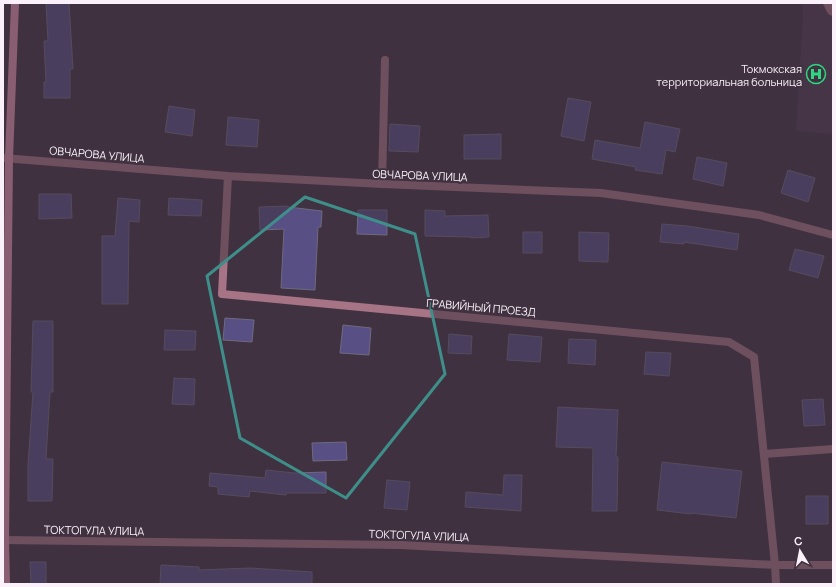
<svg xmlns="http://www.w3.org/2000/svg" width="836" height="587" font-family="Manrope,sans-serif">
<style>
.built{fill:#4d3a4e}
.building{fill:#584f85;stroke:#6d6b7f}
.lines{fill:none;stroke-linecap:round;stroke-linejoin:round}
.lane{stroke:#a67484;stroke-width:8}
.street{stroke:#a67484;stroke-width:8}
.secondary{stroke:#e495b0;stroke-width:8}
.marked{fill:none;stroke:#3e8f8a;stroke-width:3;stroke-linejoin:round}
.labels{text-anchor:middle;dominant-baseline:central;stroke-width:4;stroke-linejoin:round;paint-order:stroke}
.poi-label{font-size:11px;fill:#faf1fb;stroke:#403240;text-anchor:end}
.street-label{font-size:11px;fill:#faf1fb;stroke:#403240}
</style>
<rect width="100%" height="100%" fill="#403240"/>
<path class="built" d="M802 3H833V134L796 131 803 16Z"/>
<path class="building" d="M46 3H69L73 69H70V98H44V82H46L44 41H48Z
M568 98 591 102 584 141 561 136Z
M169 106 195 110 192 136 165 132Z
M228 117 259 120 257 147 226 145Z
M645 122 680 129 675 152 666 150 662 174 635 170 636 167 592 159 595 140 640 148Z
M390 124 420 126 418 152 389 151Z
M501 134V159H464V135Z
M697 157 727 163 723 186 693 179Z
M788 170 815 178 808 202 781 193Z
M39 194H71L72 218 39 219Z
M118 198 140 200 139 222 129 221 128 304H102V236H115Z
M169 198 202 200 201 216 168 215Z
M288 206V207L322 211 321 227H318L315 290 281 288 284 229 260 230 259 207Z
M358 210H387V235L357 234Z
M425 210 445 211V216L488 215 489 237 471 238V237L425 236Z
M662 224 687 226 739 234 737 250 684 242V244L660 242Z
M523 232H542V253H523Z
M579 232 609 233 608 262 579 261Z
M795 249 824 256 818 278 789 270Z
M225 318 254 320 252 342 223 340Z
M33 321H53V392H50L46 459H53L52 501H28V465L33 392H31Z
M343 325 371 328 369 355 340 353Z
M165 330 196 331 195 350H164Z
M449 334 472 336 471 354 448 353Z
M509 334 542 337 540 362 507 360Z
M569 339 596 340 595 365 568 363Z
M646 352 671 353 669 376 644 374Z
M174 378 195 379 194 405 172 404Z
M823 399 825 425 804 426 802 400Z
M558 407 618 410 616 457H618L617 511H592L593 448 556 447Z
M346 442 347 460 313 461 312 443Z
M662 462 742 471 736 518 691 513V514L657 510Z
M266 470 295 473 326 472V493H286V495L250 491 249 497 218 494V487L209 486 210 473 265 478Z
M504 475H522L521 511 465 507 466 492 503 495Z
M387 480 410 482 407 510 384 508Z
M806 496H828V524H806Z
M30 562H46V584H31Z
M161 565 199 567V570L250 568 312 572V584H160Z"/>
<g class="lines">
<path class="lane" d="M827 3 831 11 833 12"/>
<path class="street" d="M3 158 228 176 382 184 601 193 759 215 833 235
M228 176 222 294 729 342 754 357 775 565 776 584
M382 184 385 60
M764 454 833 449
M3 540 401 545 775 565H833"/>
<path class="secondary" d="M6 584 5 540 9 158 15 3"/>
</g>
<path d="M0 0H836V587H0ZM305 197 415 234 445 374 346 498 240 438 207 276Z" fill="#403240" fill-opacity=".55" fill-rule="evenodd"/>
<path class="marked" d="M305 197 415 234 445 374 346 498 240 438 207 276Z"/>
<defs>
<symbol id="hospital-ring" viewBox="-11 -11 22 22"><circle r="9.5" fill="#403240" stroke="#2ed883" stroke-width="1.5"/><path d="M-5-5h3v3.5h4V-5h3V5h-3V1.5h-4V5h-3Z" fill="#2ed883"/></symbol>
</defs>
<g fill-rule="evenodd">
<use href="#hospital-ring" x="805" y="63" width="22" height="22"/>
</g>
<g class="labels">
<g class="poi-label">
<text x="802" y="68">Токмокская<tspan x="802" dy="13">территориальная больница</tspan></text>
</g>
<g class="street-label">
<text transform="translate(97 154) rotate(5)">ОВЧАРОВА УЛИЦА</text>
<text transform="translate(420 175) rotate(2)">ОВЧАРОВА УЛИЦА</text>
<text transform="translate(481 307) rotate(5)">ГРАВИЙНЫЙ ПРОЕЗД</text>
<text transform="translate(94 530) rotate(1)">ТОКТОГУЛА УЛИЦА</text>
<text transform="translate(419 535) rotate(2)">ТОКТОГУЛА УЛИЦА</text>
</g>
</g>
<rect width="836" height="587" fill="none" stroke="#faf1fb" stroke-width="8"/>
<g transform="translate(800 551) rotate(350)" stroke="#403240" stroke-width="3" paint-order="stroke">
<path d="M0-3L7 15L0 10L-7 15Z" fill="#faf1fb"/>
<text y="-6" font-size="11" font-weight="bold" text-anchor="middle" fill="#faf1fb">С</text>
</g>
</svg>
